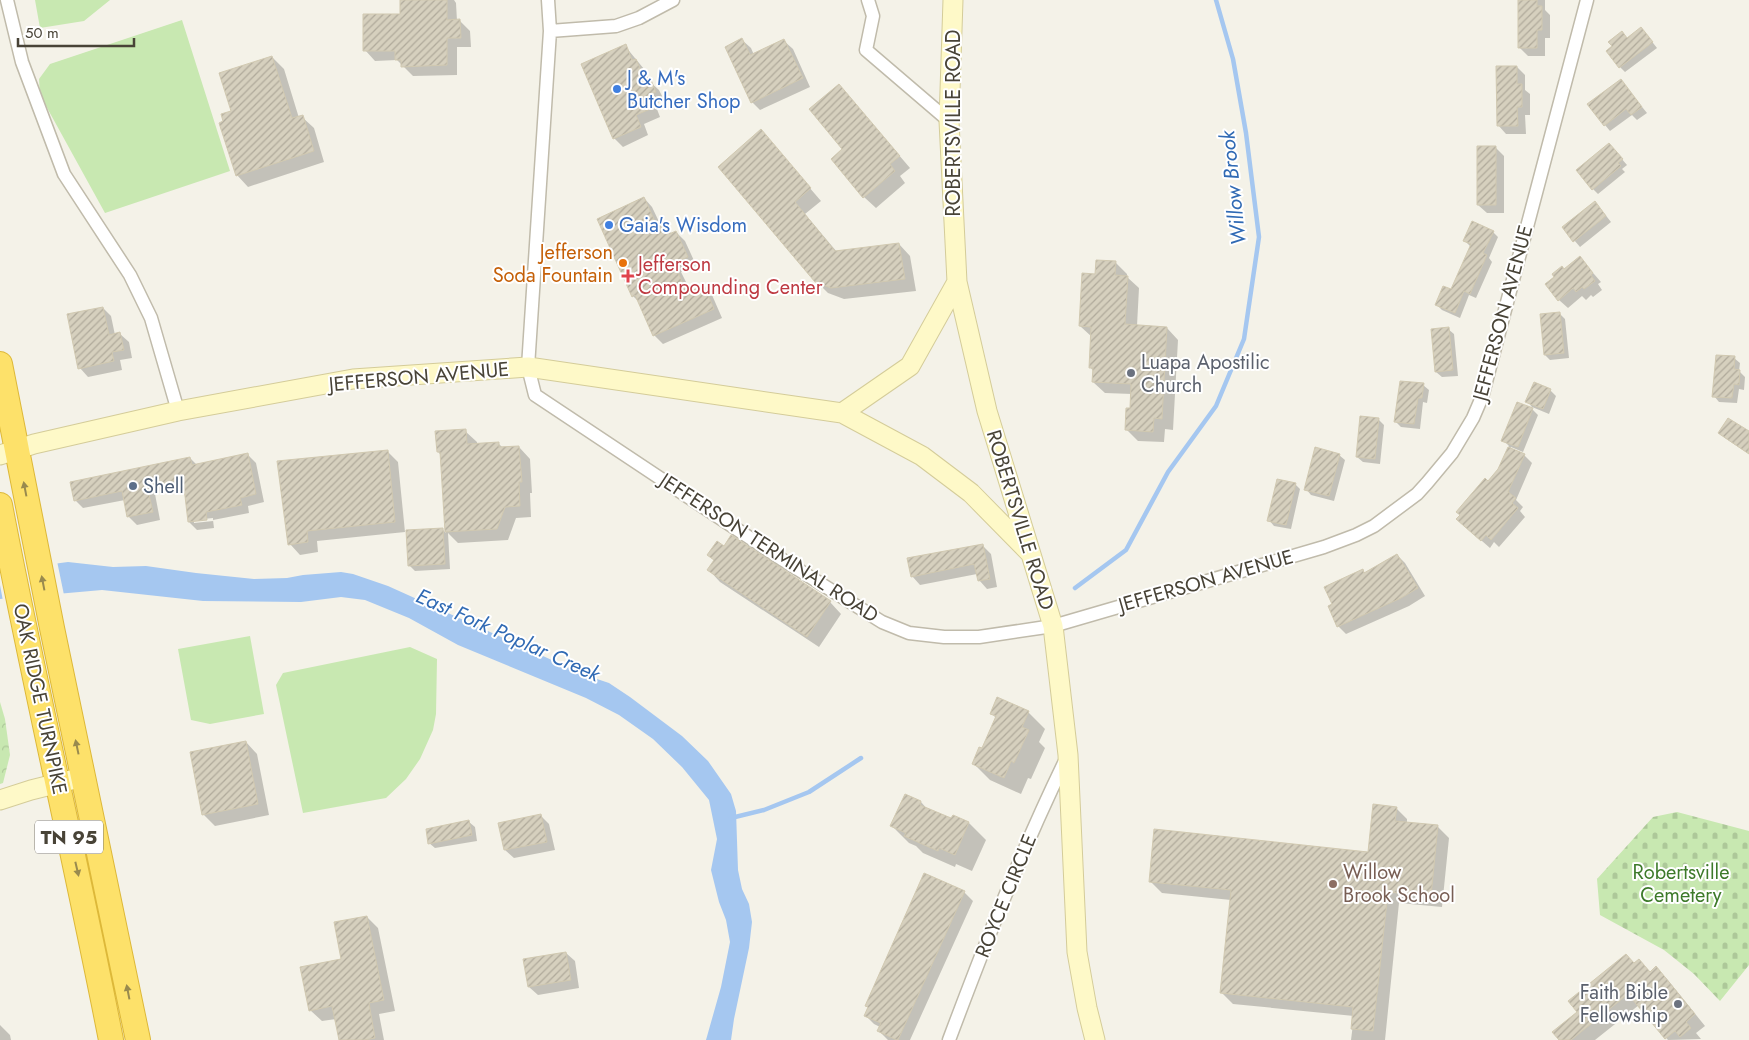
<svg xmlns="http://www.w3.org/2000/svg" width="1749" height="1040" font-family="Jost,sans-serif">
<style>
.green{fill:#c8e8b1}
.forest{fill:url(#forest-crowns)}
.cemetery{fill:url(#cemetery-stones)}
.water{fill:#a5c7f0}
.pier{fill:#f4f2e8}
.shadow{fill:#0003;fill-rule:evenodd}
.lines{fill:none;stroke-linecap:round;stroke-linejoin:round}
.stream{stroke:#a5c7f0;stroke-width:4.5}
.building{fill:url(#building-hatch);stroke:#d1c9b1}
.street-casing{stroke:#c0bbab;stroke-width:15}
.secondary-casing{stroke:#d4cc99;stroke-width:21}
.highway-casing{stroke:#ddb839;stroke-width:26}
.street{stroke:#fff;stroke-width:12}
.secondary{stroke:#fef9c8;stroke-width:19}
.highway{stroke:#fde16a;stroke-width:24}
.oneway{fill:#998a4e}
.shop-dot{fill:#3f7fe0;stroke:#fff;stroke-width:2}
.food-dot{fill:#e8710a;stroke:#fff;stroke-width:2}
.health-dot{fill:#e0444e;stroke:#fff;stroke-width:2}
.worship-dot{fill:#6b7280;stroke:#fff;stroke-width:2}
.service-dot{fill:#5c6f8a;stroke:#fff;stroke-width:2}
.education-dot{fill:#8d6e63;stroke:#fff;stroke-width:2}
.labels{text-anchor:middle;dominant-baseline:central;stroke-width:4;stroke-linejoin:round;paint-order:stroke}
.shield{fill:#fff;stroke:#7f7b73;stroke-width:1}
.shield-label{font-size:19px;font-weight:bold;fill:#484337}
.shop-label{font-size:20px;fill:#366cbe;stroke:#fff;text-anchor:start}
.street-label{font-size:20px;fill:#484337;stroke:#fff}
.food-label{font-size:20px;fill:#c56008;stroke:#fff;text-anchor:end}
.health-label{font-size:20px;fill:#be3a42;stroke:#fff;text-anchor:start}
.worship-label{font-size:20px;fill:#5b616d;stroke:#fff;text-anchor:start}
.service-label{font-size:20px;fill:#4e5e75;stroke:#fff;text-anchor:start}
.education-label{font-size:20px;fill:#785e54;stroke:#fff;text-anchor:start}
.park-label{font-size:20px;fill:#3d7a2a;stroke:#fff}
.water-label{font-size:21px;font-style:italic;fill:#306ab4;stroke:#fff}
</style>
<defs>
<pattern id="forest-crowns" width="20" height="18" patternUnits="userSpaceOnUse" patternTransform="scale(1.25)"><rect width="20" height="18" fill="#c8e8b1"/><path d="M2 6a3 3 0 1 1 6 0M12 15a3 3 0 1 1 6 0" fill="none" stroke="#adc899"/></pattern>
<pattern id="cemetery-stones" width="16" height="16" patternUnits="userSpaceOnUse" patternTransform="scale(1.25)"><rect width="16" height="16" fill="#c8e8b1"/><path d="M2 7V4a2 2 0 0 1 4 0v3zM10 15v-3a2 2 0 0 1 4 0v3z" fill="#adc899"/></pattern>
<pattern id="building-hatch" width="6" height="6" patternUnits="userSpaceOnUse" patternTransform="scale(1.25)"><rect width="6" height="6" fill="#d6d0be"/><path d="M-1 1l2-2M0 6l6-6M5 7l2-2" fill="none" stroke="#b0aa9b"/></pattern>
</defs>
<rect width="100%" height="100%" fill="#f4f2e8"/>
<path class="green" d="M35 0H110L84 21 40 28Z
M182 20 230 171 105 213 40 95 39 79 50 64Z
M250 636 264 714 210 724 191 720 178 649Z
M410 647 437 659 436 714 433 730 420 759 406 779 386 798 303 813 276 685 283 673Z"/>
<path class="forest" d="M0 702 5 719 10 755 3 783 0 784Z"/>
<path class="cemetery" d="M1677 812 1749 831V965L1720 1001 1694 974 1664 950 1600 915 1597 879 1653 817Z"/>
<path class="water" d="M68 562 113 567 146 566 196 573 254 579 287 578 303 575 341 572 353 574 388 586 585 675 609 683 630 697 682 736 708 761 731 794 736 811 738 870 742 889 749 904 752 922 749 948 734 1019 731 1040H706L721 987 730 942 726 920 719 902 711 870 717 839 709 800 682 767 653 739 619 715 586 698 458 645 409 618 365 600 341 597 301 602 203 601 102 590 0 599V571Z"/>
<path class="pier" d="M57 561 64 595 3 601 0 585V568Z"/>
<path class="shadow" d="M401 0H454L456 3 457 21H460L470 31 471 47H457V75L413 76 397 60 375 61 365 50 402 15Z
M1519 0H1545V10L1550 15V38H1545V56H1528L1519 47Z
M1646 34 1657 48 1625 72 1620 67 1628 39Z
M742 40 751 48 754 55 784 41 793 49 810 87 760 110 752 102Z
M625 46 644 69 650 82 659 90 664 100 655 104 660 117 644 124 648 135 623 147 614 138Z
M272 57 284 69 299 118 302 117 314 128 324 162 248 187 237 175 225 122Z
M1517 67 1525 75V90L1530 94V115H1525L1526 134H1506L1498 125Z
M1621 81 1647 113 1637 120 1632 115 1610 131 1605 125Z
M839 85 910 168 900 176 905 183 876 208 864 197 844 149Z
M761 131 821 201 805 214 837 252 899 244 910 256 916 291 844 299 828 293 816 281Z
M1496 148 1504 156V213H1487L1478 205Z
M1614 150 1627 165 1622 169 1625 172 1598 194 1593 189Z
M644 198 652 207 662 228 665 227 672 234 676 232 685 241 696 265 681 272 691 292 704 286 712 295 722 318 663 344 654 335 640 303 633 296 599 219Z
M1600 208 1611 222 1580 247 1563 227Z
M1493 232 1498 237 1489 258 1492 262 1476 298 1469 295 1460 318 1442 310 1437 305 1452 290 1471 247 1464 240Z
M1580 258 1601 282 1598 284 1602 290 1593 297 1591 295 1586 300 1582 296 1568 308 1559 300 1556 277Z
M1115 262 1127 274V277L1139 288 1137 326 1167 328 1178 340 1173 430 1165 429 1164 442 1138 441 1126 429 1131 409 1132 394 1105 393 1093 382 1094 372 1090 367 1092 337 1080 326 1096 275Z
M103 308 111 316 115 335 120 334 129 342 132 358 120 360 122 370 88 377 80 368Z
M1559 313 1565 319 1569 358 1550 360 1545 355Z
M1448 329 1454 334 1458 376 1442 377 1436 372Z
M1734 358 1740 363 1739 371 1745 377 1744 390 1739 389 1737 403 1719 402 1714 396Z
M1534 384 1550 390 1556 396 1549 414 1532 407 1527 401Z
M1423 385 1429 390 1427 403 1423 402 1420 429 1401 427 1395 421Z
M1518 404 1533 410 1538 415 1523 452 1511 447 1510 449 1524 455 1532 463 1516 500 1523 507 1520 511 1525 517 1499 547 1494 542 1490 548 1466 527 1488 483 1499 470 1509 446 1503 440Z
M1378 419 1384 425 1380 464 1363 462 1357 457Z
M465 431 477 442V445L499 444 503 448 519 447 530 459 532 493H530L531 517 516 518 508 540 458 543 448 533 450 569 415 571 409 565 442 529 446 533 441 455 438 452Z
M1719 433H1749V454L1725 438Z
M387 451 398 462 405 532 317 541 318 552 300 555 290 544Z
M248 455 256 463 264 502 248 506 249 513 213 520 214 528 197 530 189 522 185 488 155 494 160 520 137 525 128 516 125 500 83 508 75 500 190 458 197 465ZM213 518V521L194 523V520Z
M1339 455 1345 460 1334 501 1311 495 1306 489Z
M1295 484 1300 489 1291 529 1274 526 1269 520Z
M982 545 991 554 997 587 987 589 979 580 977 574 920 585 912 576Z
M1397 555 1405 563 1425 596 1409 606 1346 634 1338 626 1333 604 1363 571 1366 574Z
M715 561 830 602 841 614 819 647 720 582 709 570Z
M1028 712 1045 729 1039 742 1045 748 1031 779 1028 778 1021 794 990 780 973 763 983 750 997 719 991 713Z
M246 742 257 754 269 815 215 826 203 814Z
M921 802 928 810 952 820 953 817 969 823 986 840 972 871 956 864 955 867 923 853 916 846 909 843 892 826Z
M1396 808 1407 819V824L1438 827 1449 838 1442 907 1399 903 1385 1040H1351L1354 1016 1233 1004 1221 992 1231 900 1162 893 1150 881 1370 853Z
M541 816 549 824 555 850 514 858 505 850 500 824Z
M469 822 475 827 477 841 435 848 429 843Z
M925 875 964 892 973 901 910 1040H888L879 1031 880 1027 874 1024 866 1016Z
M367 917 378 928 395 1011 379 1014 384 1040H340L336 1019 322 1021 310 1010 342 960Z
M566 953 575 961 579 988 538 995 529 987Z
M1639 960 1651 973 1656 968 1667 979 1705 1026 1696 1033 1701 1039 1668 1040 1639 1005 1595 1040H1560L1579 1012Z
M0 1025 10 1035 11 1040H0Z"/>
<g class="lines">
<path class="stream" d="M1075 588 1126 550 1168 472 1216 406 1244 339 1259 237 1246 133 1233 59 1216 0
M731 818 764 810 809 792 861 758"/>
</g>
<path class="building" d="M400 0H447V20L460 19 461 38H447V65L401 67V60H395V51H363V14H400Z
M1518 0H1537V6H1542V30H1537V48H1518Z
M1641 27 1653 42 1619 68 1606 51 1612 46 1608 42 1622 31 1627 38Z
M742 38 750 55 784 39 803 78 751 103 725 47Z
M626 44 632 60 636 59 646 82 651 80 656 92 647 96 653 108 636 115 641 127 613 139 581 64Z
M272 56 292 118 303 115 314 151 236 176 219 123 223 121 221 114 231 111 219 73Z
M1496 66H1517V84H1522V107H1517L1518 126H1497Z
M1621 79 1642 107 1631 115 1626 109 1604 126 1587 104Z
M839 84 900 156 890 164 895 171 863 198 831 159 842 149 809 109Z
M761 129 811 188 795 202 835 251 899 243 905 279 831 288 815 282 718 167Z
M1609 143 1623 159 1618 163 1621 166 1592 190 1576 170Z
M1477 146H1496V205H1477Z
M644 197 658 228 665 225 669 234 676 231 688 257 674 263 687 293 704 285 714 309 653 336 635 295 632 297 597 219Z
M1595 201 1606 216 1573 242 1562 227Z
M1472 221 1494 231 1483 253 1487 255 1470 294 1464 291 1455 313 1435 305 1443 286 1451 289 1471 244 1463 241Z
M1580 256 1593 273 1591 275 1595 281 1584 289 1582 287 1576 292 1573 288 1558 301 1545 284 1554 277 1552 274 1562 266 1564 269Z
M1096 260 1116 261 1115 275 1128 276 1125 324 1167 327 1162 419 1154 418 1153 432 1125 430 1126 408H1130L1131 384 1092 382 1093 368H1089L1091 327 1079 326 1082 273 1095 274Z
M103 307 109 335 120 332 124 350 112 352 114 361 78 369 67 314Z
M1560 312 1564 353 1544 355 1540 314Z
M1449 327 1453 370 1435 372 1431 329Z
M1716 355 1735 356 1734 369 1740 370 1739 385 1734 384 1732 398 1712 397Z
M1400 381 1424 383 1422 398H1418L1414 424 1394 422Z
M1534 382 1551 389 1543 409 1525 402Z
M1517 402 1533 408 1518 447 1501 441Z
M1360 416 1379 418 1375 459 1356 457Z
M1728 418 1749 431V454L1718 433Z
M466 429 467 444 499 442V447L519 446 522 482H519L520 506 505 507 497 529 445 532 440 452H437L435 431Z
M1315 447 1340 454 1329 496 1304 490Z
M1508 447 1525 454 1508 492 1516 498 1512 503 1518 508 1491 540 1486 535 1481 541 1456 519 1460 515 1456 512 1485 478 1488 481 1498 469Z
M388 450 395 522 307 531 308 542 288 545 277 461Z
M248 453 256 494 240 498 242 505 206 512 207 520 188 522 183 479 147 486 153 512 127 517 122 491 74 501 70 482 190 457 192 465Z
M1277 479 1296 483 1286 525 1267 521Z
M443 528 445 564 408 566 406 530Z
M731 535 831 601 807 637 707 570 714 560 707 555 717 541 724 546Z
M983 544 990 579 978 581 974 564 911 577 907 558Z
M1397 554 1418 588 1401 598 1337 627 1328 606 1332 604 1324 587 1363 569 1364 573Z
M997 697 1029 711 1022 727 1029 730 1014 763 1011 761 1004 778 972 764 979 747 982 748 996 716 990 714Z
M246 741 258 804 202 815 190 752Z
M905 794 921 801 920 805 951 818 953 815 969 822 955 855 939 848 938 851 904 836 906 833 890 826Z
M1373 804 1397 807 1395 821 1438 825 1431 896 1388 892 1373 1031 1351 1029 1353 1007 1220 993 1231 890 1149 882 1154 829 1368 852Z
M541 814 547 842 504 850 498 823Z
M469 820 472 835 428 844 426 829Z
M924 873 965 891 898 1040H897L877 1031 881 1023 864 1016 868 1007 865 1006Z
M367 916 384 1000 369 1003 375 1038 364 1040H339L332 1006 309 1011 300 967 341 959 334 922Z
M566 952 571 980 528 987 523 959Z
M1626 954 1634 963 1639 959 1650 972 1656 966 1695 1014 1686 1022 1691 1028 1680 1037 1675 1031 1665 1039 1628 994 1571 1040H1559L1552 1032 1577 1012 1568 1001Z"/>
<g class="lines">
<defs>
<path id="street" d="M7 0 22 62 64 174 130 275 151 318 178 411
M548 0 550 31 528 367 535 395 783 560 882 622 909 633 944 637H979L1053 626 1324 547 1356 535 1374 526 1417 494 1427 483 1452 453 1473 418 1482 397 1587 0
M868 0 873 16 866 50 949 121
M550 31 616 26 639 18 673 0
M949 1040C985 944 1022 849 1067 757"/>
<path id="secondary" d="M953 0 949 121 957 282 987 411 1053 626 1068 755 1077 952 1087 1008 1095 1040
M842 413 910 366 957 282
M0 455 34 444 178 411 353 379 528 367 842 413 922 456 971 493 1029 552
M0 800 31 790 83 777"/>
<path id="highway" d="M0 364 52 628 138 1040
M0 505C34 684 76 861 111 1040"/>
</defs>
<use href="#street" class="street-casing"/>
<use href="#secondary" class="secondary-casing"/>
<use href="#highway" class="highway-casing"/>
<use href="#street" class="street"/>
<use href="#secondary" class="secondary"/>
<use href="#highway" class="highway"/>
</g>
<defs><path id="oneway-solid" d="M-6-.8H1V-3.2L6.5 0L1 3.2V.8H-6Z" transform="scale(1.25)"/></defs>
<g class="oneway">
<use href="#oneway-solid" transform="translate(25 489) rotate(-101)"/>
<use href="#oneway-solid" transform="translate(43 583) rotate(-101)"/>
<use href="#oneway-solid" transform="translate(77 747) rotate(-102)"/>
<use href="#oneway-solid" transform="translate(77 869) rotate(77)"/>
<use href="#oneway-solid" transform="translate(128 992) rotate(-101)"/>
</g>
<g class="shop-dot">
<circle cx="617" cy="89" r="5"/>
<circle cx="609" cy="225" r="5"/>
</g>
<circle class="food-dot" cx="623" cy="263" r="5"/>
<path class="health-dot" d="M625.5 268.5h5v5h5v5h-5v5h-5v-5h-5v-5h5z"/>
<g class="worship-dot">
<circle cx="1131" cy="373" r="5"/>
<circle cx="1678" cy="1004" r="5"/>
</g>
<circle class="service-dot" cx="133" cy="486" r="5"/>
<circle class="education-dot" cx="1333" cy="884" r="5"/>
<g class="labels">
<rect class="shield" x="35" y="820.5" width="68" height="33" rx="4"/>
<g class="shield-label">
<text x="69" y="837">TN 95</text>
</g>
<g class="shop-label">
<text x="627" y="78">J &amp; M's<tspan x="627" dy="23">Butcher Shop</tspan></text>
<text x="619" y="225">Gaia's Wisdom</text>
</g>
<g class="street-label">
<text transform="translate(953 123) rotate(-90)">ROBERTSVILLE ROAD</text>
<text transform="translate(1503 313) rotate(-75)">JEFFERSON AVENUE</text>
<text transform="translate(419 377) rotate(-5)">JEFFERSON AVENUE</text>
<text transform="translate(1020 520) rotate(73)">ROBERTSVILLE ROAD</text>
<text transform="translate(769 548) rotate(33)">JEFFERSON TERMINAL ROAD</text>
<text transform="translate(1206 581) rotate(-16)">JEFFERSON AVENUE</text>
<text transform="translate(40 699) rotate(78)">OAK RIDGE TURNPIKE</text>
<text transform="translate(1006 896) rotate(-68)">ROYCE CIRCLE</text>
</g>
<g class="food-label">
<text x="613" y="252">Jefferson<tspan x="613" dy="23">Soda Fountain</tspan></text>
</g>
<g class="health-label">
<text x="638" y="264">Jefferson<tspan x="638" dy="23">Compounding Center</tspan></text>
</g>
<g class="worship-label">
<text x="1141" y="362">Luapa Apostilic<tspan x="1141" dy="23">Church</tspan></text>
<text x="1668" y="992" text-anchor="end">Faith Bible<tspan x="1668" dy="23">Fellowship</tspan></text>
</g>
<g class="service-label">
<text x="143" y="486">Shell</text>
</g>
<g class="education-label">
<text x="1343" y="872">Willow<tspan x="1343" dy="23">Brook School</tspan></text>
</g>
<g class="park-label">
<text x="1681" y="872">Robertsville<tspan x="1681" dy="23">Cemetery</tspan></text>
</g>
<g class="water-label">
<text transform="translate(1233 188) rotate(-96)">Willow Brook</text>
<text transform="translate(508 635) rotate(24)">East Fork Poplar Creek</text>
</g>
</g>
<path d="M18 38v8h116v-8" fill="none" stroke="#484337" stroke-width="2.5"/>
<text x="25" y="38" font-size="15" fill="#484337" stroke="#ffffff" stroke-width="4" paint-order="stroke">50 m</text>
</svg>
